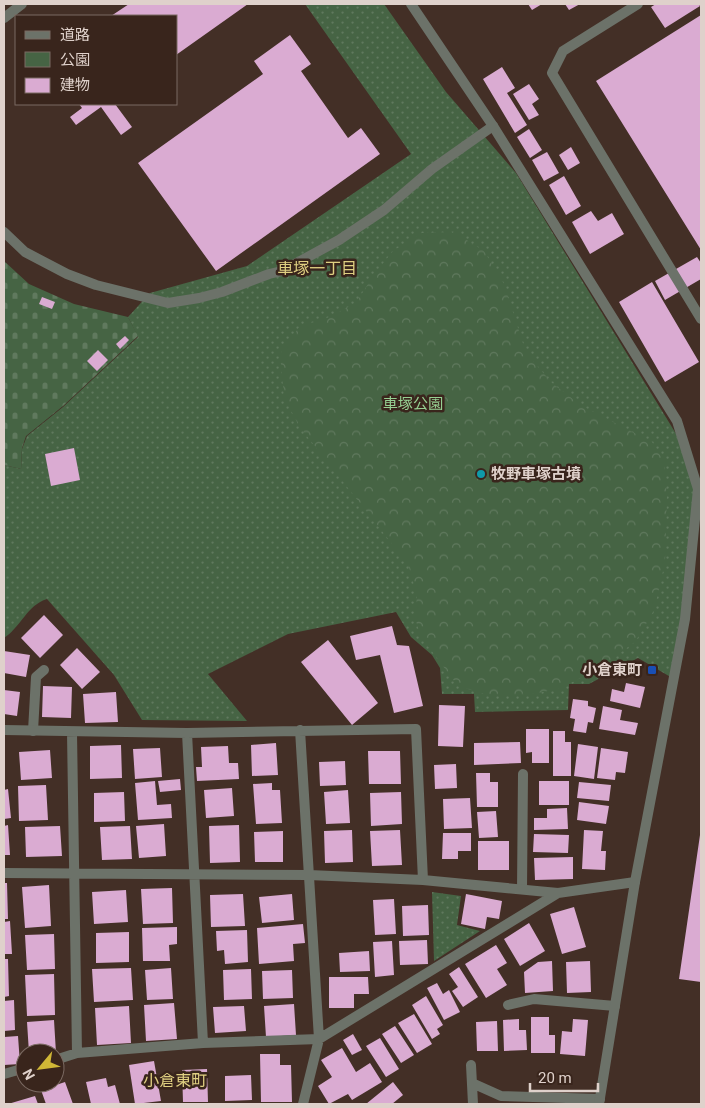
<svg xmlns="http://www.w3.org/2000/svg" width="705" height="1108" font-family="Roboto,'Noto Sans JP',sans-serif">
<style>
.green{fill:url(#green-dots)}
.forest{fill:url(#forest-crowns)}
.cemetery{fill:url(#cemetery-stones)}
.building{fill:#daabd2}
.lines{fill:none;stroke-linecap:round;stroke-linejoin:round}
.service{stroke:#6c7269;stroke-width:10}
.minor{stroke:#6c7269;stroke-width:10}
.tertiary{stroke:#6c7269;stroke-width:10}
.culture-dot{fill:#0f9aa8;stroke:#39251c;stroke-width:2}
.transit-dot{fill:#1a4fb4;stroke:#39251c;stroke-width:2}
.labels{text-anchor:middle;dominant-baseline:central;stroke-width:5;stroke-linejoin:round;paint-order:stroke}
.park-label{font-size:15px;fill:#96d092;stroke:#39251c}
.poi-label{font-size:15px;font-weight:bold;fill:#dfd1cb;stroke:#39251c;text-anchor:start}
.neighbourhood-label{font-size:16px;fill:#e0d082;stroke:#39251c}
</style>
<defs>
<pattern id="green-dots" width="8" height="8" patternUnits="userSpaceOnUse" patternTransform="scale(1.25)"><rect width="8" height="8" fill="#466444"/><path d="M2 2h.1M6 6h.1" fill="none" stroke="#60795e" stroke-width="1.8" stroke-linecap="round"/></pattern>
<pattern id="forest-crowns" width="20" height="18" patternUnits="userSpaceOnUse" patternTransform="scale(1.25)"><rect width="20" height="18" fill="#466444"/><path d="M2 6a3 3 0 1 1 6 0M12 15a3 3 0 1 1 6 0" fill="none" stroke="#60795e"/></pattern>
<pattern id="cemetery-stones" width="16" height="16" patternUnits="userSpaceOnUse" patternTransform="scale(1.25)"><rect width="16" height="16" fill="#466444"/><path d="M2 7V4a2 2 0 0 1 4 0v3zM10 15v-3a2 2 0 0 1 4 0v3z" fill="#60795e"/></pattern>
</defs>
<rect width="100%" height="100%" fill="#432f26"/>
<path class="green" d="M305 4H384L446 92 516 173 686 450 698 489 674 679 638 658 589 684H569L568 710 475 712 474 694H442L440 668 432 655 411 637 396 612 288 634 208 674 247 721 142 720 114 675 47 599C27 605 21 627 4 638V465L21 469 22 449 27 436 63 407 138 337 128 317 150 293 247 266 411 154Z
M432 892 461 896 457 925 480 931 434 961Z"/>
<path class="forest" d="M454 232 484 251 504 284 526 353 552 383 582 406 652 442 664 461 667 494 665 562 654 611 635 642 595 671 558 689 522 696 484 694 458 686 421 637 415 618 417 595 408 564 299 426 284 397 280 354 300 326 325 319 356 303 373 276 393 251 422 233Z"/>
<path class="cemetery" d="M4 261 29 284 74 304 128 317 138 336 63 406 26 436 22 448 21 469 4 465Z"/>
<path class="building" d="M129 4H248L176 55V16H111Z
M528 4H542L532 10Z
M565 4H580L569 10Z
M656 4H699L700 6 665 28 651 7Z
M701 15V250L596 81Z
M290 35 311 64 301 71 348 138 361 128 380 154 216 271 138 163 263 74 254 61Z
M502 67 515 88 507 93 527 125 515 133 483 79Z
M529 84 539 99 532 104 539 115 529 120 513 94Z
M79 104H115L132 127 121 135 101 107 76 125 70 117 82 108Z
M529 129 542 150 530 158 517 137Z
M571 147 580 163 568 170 559 155Z
M547 152 559 173 544 181 532 160Z
M564 176 581 206 566 215 549 185Z
M591 211 598 221 612 213 624 234 590 254 572 222Z
M697 257 701 263V279L665 300 655 281Z
M652 282 699 362 665 382 619 302Z
M42 297 55 302 52 309 39 304Z
M125 336 129 340 120 349 116 344Z
M98 350 108 360 97 371 87 361Z
M74 448 80 480 51 486 45 454Z
M44 615 63 635 40 658 21 638Z
M392 626 397 645 409 646 423 706 394 713 380 655 356 660 350 636Z
M328 640 378 703 352 725 301 662Z
M77 648 100 672 82 689 60 665Z
M4 651 30 655 26 677 4 673Z
M626 683 645 687 640 708 610 701 612 689 624 692Z
M43 686 72 687 71 718 42 717Z
M4 690 20 692 17 716 4 714Z
M116 692 118 722 85 723 83 694Z
M573 699 588 701V706L596 708 593 723 588 722 586 733 573 731 575 719 570 718Z
M439 705 465 706 463 747 438 746Z
M603 706 622 710 620 720 638 723 635 735 599 729Z
M526 729H549V763H532V752L526 753Z
M553 731H565V742H571V776H553Z
M520 742 521 763 474 765V743Z
M276 743 278 775 252 776 251 745Z
M578 744 598 747 594 779 574 776Z
M121 745 122 778 90 779V746Z
M228 746 229 763H238L239 779 197 781 196 767H202L201 747Z
M160 748 162 777 135 779 133 749Z
M601 748 628 752 625 773 616 772 615 780 597 778Z
M50 750 52 778 21 780 19 752Z
M368 751H400L401 784H369Z
M345 761 346 785 320 786 319 762Z
M456 764 457 788 435 789 434 765Z
M476 773H490V782H498V807H477Z
M180 779 181 790 160 792 158 781Z
M155 781 157 805 171 804 172 818 138 820 135 783Z
M539 781H569V805H539Z
M579 782 611 785 609 801 577 798Z
M272 783V790H280L282 823 256 824 253 784Z
M46 785 48 820 19 821 18 786Z
M232 788 234 816 206 818 204 790Z
M8 789 11 818 4 819V790Z
M348 790 350 823 326 824 324 792Z
M124 792 125 821 94 822V793Z
M401 792 402 824 371 826 370 793Z
M470 798 472 828 444 829 443 799Z
M579 802 609 806 606 824 577 820Z
M567 808 568 829 534 830V818H547V809Z
M496 811 498 837 479 838 477 812Z
M164 824 166 856 139 858 136 826Z
M8 825 10 855H4V826Z
M239 825 240 862 210 863 209 826Z
M60 826 62 856 26 857 25 827Z
M130 826 132 859 102 860 100 827Z
M352 830 353 862 325 863 324 831Z
M400 830 402 865 372 866 370 831Z
M584 830 603 831 601 851H606L605 870 582 869Z
M283 831V862H255L254 832Z
M443 833H471V851H458V859H442Z
M534 834 569 835 568 853 533 852Z
M700 835H701V982L679 979Z
M478 841H509V870H478Z
M573 857V879L535 880 534 858Z
M4 883H7L8 919H4Z
M49 885 51 926 25 928 22 887Z
M172 888 173 923 143 924 141 889Z
M126 890 128 922 94 924 92 892Z
M243 894 245 926 211 927 210 895Z
M292 894 294 920 262 923 259 897Z
M466 894 502 901 499 919 487 917 485 929 461 924Z
M394 899 396 934 375 935 373 900Z
M428 905 429 935 403 936 402 906Z
M574 907 586 947 562 954 550 914Z
M10 921 12 954H4V922Z
M529 923 545 951 520 966 504 939Z
M303 924 305 943 293 944 294 961 259 964 257 928Z
M177 927V944L169 945 170 961H143L142 928Z
M247 930 248 962 225 964 224 950 217 951 216 931Z
M129 932V962L96 963V933Z
M54 934 55 969 27 970 25 935Z
M427 940 428 964 400 965 399 941Z
M392 941 394 975 375 977 373 942Z
M496 945 507 963 497 969 507 985 486 998 465 964Z
M369 951 370 971 340 972 339 953Z
M4 959H8L9 996 4 997Z
M552 961 553 991 525 993 524 972 538 962Z
M590 961 591 992 567 993 566 962Z
M459 967 478 997 463 1007 452 991 458 987 449 974Z
M131 968 133 1000 94 1002 92 969Z
M171 968 173 999 147 1000 145 970Z
M251 969 252 999 224 1000 223 970Z
M292 970 293 998 263 999 262 971Z
M54 974 55 1015 27 1016 25 975Z
M329 977H368L369 994H354V1008H329Z
M437 983 443 994 449 990 460 1012 444 1020 427 988Z
M426 996 443 1025 437 1029 440 1034 432 1039 412 1005Z
M14 1000 15 1030 4 1031V1001Z
M174 1003 177 1039 146 1041 144 1005Z
M294 1004 296 1035 266 1037 264 1006Z
M129 1006 131 1043 97 1045 95 1008Z
M244 1006 246 1031 215 1033 213 1007Z
M414 1014 432 1044 417 1053 398 1023Z
M531 1017H549V1035H555V1053H531Z
M519 1019V1030H526L527 1050 504 1051 503 1020Z
M573 1019 588 1020 585 1056 560 1054 562 1031 572 1032Z
M54 1020 56 1053H29L27 1022Z
M497 1021 498 1051H477L476 1022Z
M395 1026 414 1055 401 1063 382 1034Z
M353 1034 362 1050 352 1055 343 1040Z
M18 1036 20 1064 4 1065V1037Z
M380 1038 399 1069 386 1077 366 1046Z
M342 1048 356 1072 370 1063 382 1082 352 1100 348 1094 329 1104 318 1086 332 1077 321 1060Z
M260 1054H280V1065H291L292 1102H261Z
M154 1061 161 1101 135 1104 129 1065Z
M207 1069 208 1102H183L182 1070Z
M251 1075 252 1100 225 1101V1076Z
M106 1078 108 1087 115 1085 120 1104H91L86 1082Z
M65 1082 73 1104H46L41 1090Z
M393 1082 403 1095 392 1104H366Z
M35 1096 38 1104H8Z"/>
<g class="lines">
<path class="service" d="M638 4 563 51 552 73 701 319
M33 731 36 677 44 670
M522 889 523 774
M508 1005 534 999 615 1006
M471 1065 473 1104
M472 1083 501 1096 600 1099"/>
<path class="minor" d="M4 232 25 252 67 274 96 285 168 303 199 298 222 292 269 274 282 271 339 240 384 210 432 169 493 126
M4 730 187 733 416 729 423 880
M300 730 319 1039 303 1104
M72 733 77 1053
M187 733 203 1043
M4 873 309 875 423 880 558 893 635 882
M55 1060 77 1053 203 1043 319 1039 558 893
M4 1074 25 1068"/>
<path class="tertiary" d="M411 4 493 126 677 421 698 489 685 619 635 882 599 1104
M4 18 22 4"/>
</g>
<circle class="culture-dot" cx="481" cy="474" r="5"/>
<rect class="transit-dot" x="647" y="665" width="10" height="10" rx="2.5"/>
<g class="labels">
<g class="park-label">
<text x="413" y="404">車塚公園</text>
</g>
<g class="poi-label">
<text x="491" y="474">牧野車塚古墳</text>
<text x="642" y="670" text-anchor="end">小倉東町</text>
</g>
<g class="neighbourhood-label">
<text x="317" y="268">車塚一丁目</text>
<text x="175" y="1080">小倉東町</text>
</g>
</g>
<rect width="705" height="1108" fill="none" stroke="#dfd1cb" stroke-width="10"/>
<rect x="15" y="15" width="162" height="90" fill="#39251c" stroke="#7b6a62"/>
<rect x="25" y="31" width="25" height="8" fill="#6c7269" stroke="#7b6a62"/>
<text x="60" y="40" font-size="15" fill="#dfd1cb">道路</text>
<rect x="25" y="52" width="25" height="15" fill="#466444" stroke="#7b6a62"/>
<text x="60" y="65" font-size="15" fill="#dfd1cb">公園</text>
<rect x="25" y="78" width="25" height="15" fill="#daabd2" stroke="#7b6a62"/>
<text x="60" y="90" font-size="15" fill="#dfd1cb">建物</text>
<g transform="translate(40 1068) rotate(241)"><circle r="24" fill="#39251c" stroke="#7b6a62"/>
<path d="M0-4L9 19L0 12L-9 19Z" fill="#d0b736"/>
<text y="-8" font-size="14" font-weight="bold" text-anchor="middle" fill="#dfd1cb">N</text>
</g>
<path d="M530 1083v8h68v-8" fill="none" stroke="#dfd1cb" stroke-width="2.5"/>
<text x="538" y="1083" font-size="15" fill="#dfd1cb" stroke="#39251c" stroke-width="4" paint-order="stroke">20 m</text>
</svg>
